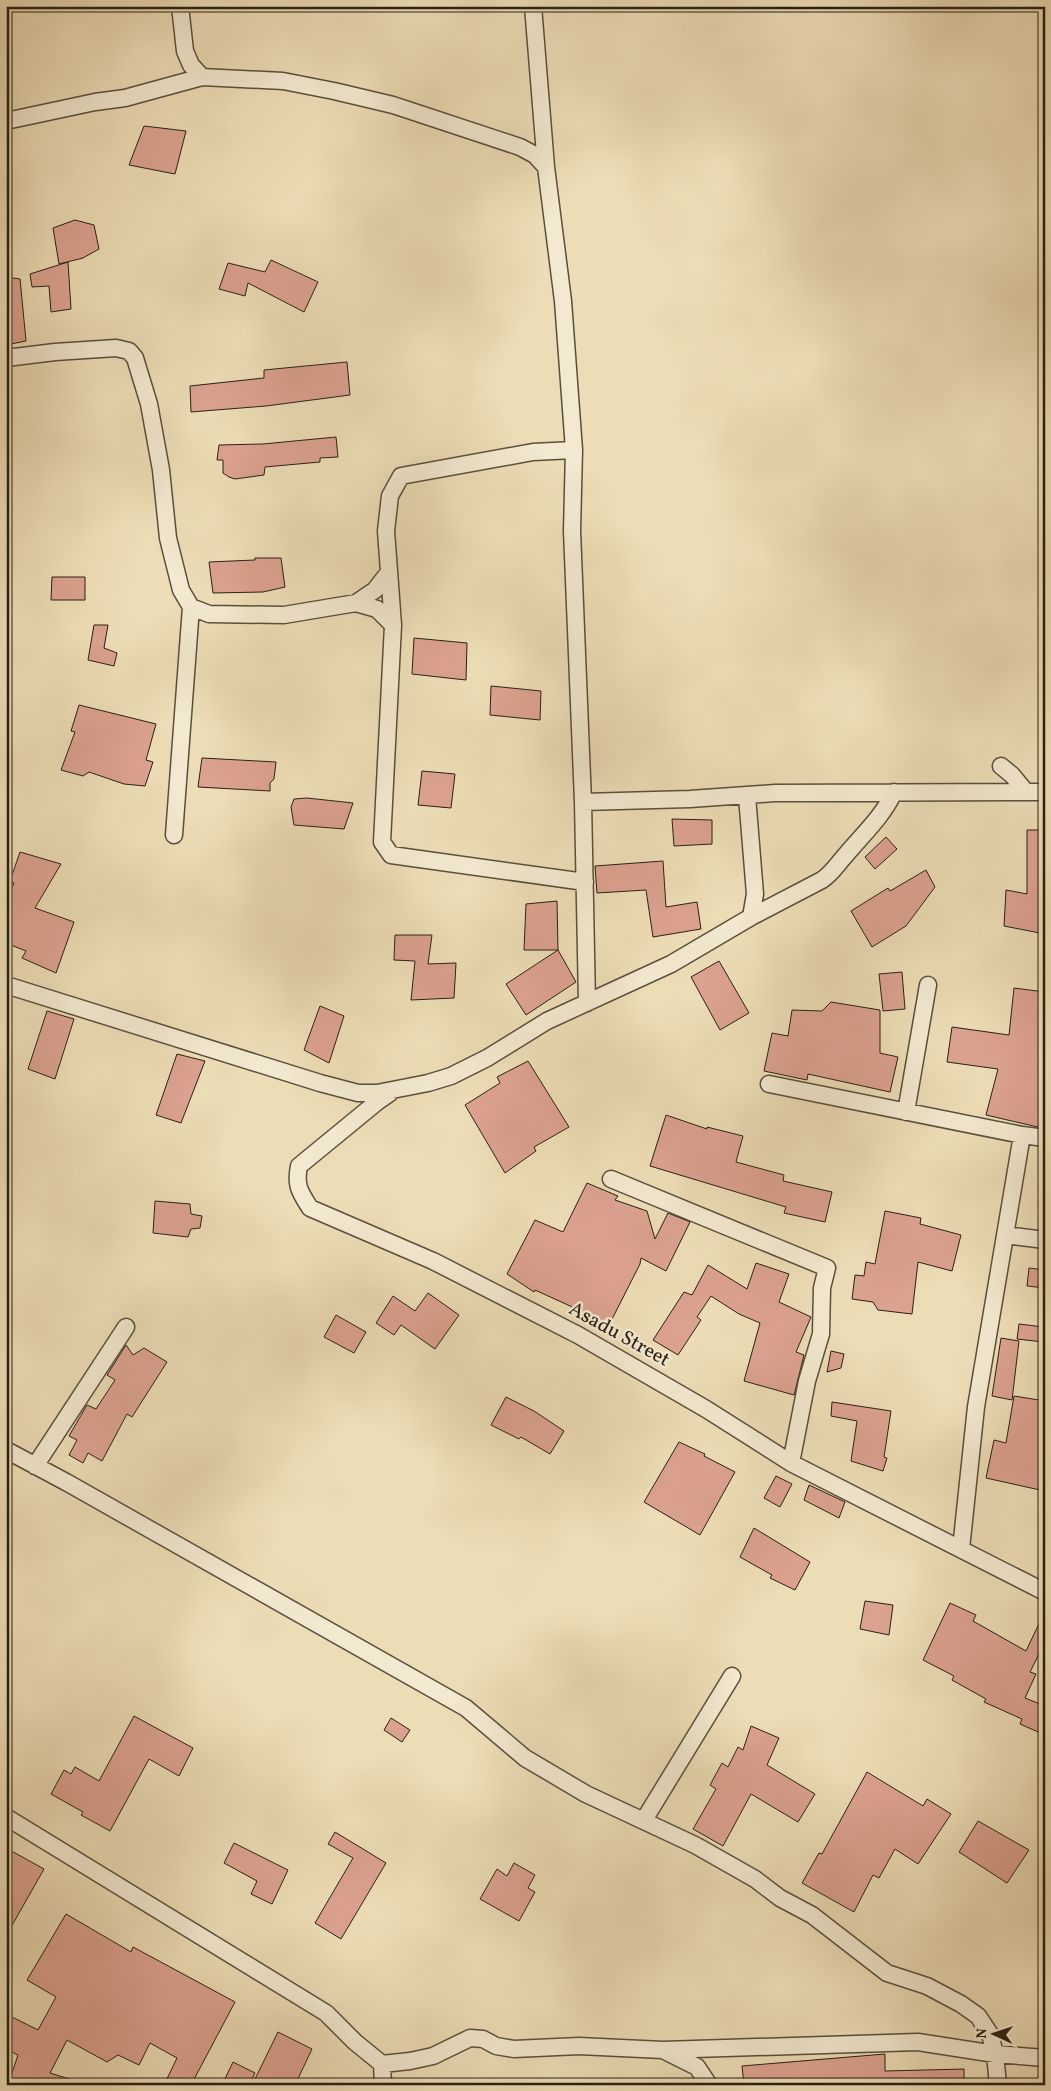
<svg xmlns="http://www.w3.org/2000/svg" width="1051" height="2091" font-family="Vollkorn,serif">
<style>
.building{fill:#dca290;stroke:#292014}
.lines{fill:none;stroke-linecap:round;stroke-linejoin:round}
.street-casing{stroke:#5a4f3c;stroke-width:19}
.street{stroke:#f3e9d0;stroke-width:16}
.labels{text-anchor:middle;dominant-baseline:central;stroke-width:5;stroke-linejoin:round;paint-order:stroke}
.street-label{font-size:20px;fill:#292014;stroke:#f3e9d0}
</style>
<rect width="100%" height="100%" fill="#edddb6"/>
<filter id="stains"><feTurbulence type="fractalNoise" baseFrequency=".004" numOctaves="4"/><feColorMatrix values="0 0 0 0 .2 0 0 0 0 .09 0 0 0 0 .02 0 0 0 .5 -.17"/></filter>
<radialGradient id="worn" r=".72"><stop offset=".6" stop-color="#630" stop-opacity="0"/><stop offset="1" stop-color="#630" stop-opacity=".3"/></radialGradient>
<path class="building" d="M144 126 186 131 175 174 129 165Z
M75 220 94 225 99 249 83 258 59 264 53 228Z
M271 260 318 282 304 312 248 283 245 296 219 289 228 263 265 272Z
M68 262 71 309 51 312 49 286 32 287 30 274Z
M6 277 20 279 26 341 6 345Z
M347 362 350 395 266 406 191 412 190 386 264 378V370Z
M336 437 338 457 320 458V462L265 467 264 475 235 479 229 477 223 473V460H217L219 445 263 444Z
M255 558H281L285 587 263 592 213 593 209 562 255 560Z
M52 577H85V600H51Z
M94 625H108L104 648 117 653 114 666 88 660Z
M414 638 467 643 466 680 412 674Z
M491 686 541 691 540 720 490 715Z
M79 705 156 724 146 760 153 762 145 786 124 784 89 772 83 776 61 770 75 732 71 731Z
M202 758 276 762 274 779 270 783V791L198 787Z
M422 771 455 774 451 808 418 805Z
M307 798 353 803 344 829 294 825 291 807 294 799Z
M672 819 712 820V844L674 846Z
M1027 830H1045V934L1004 926 1006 890 1027 894Z
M886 837 897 849 875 869 865 857Z
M20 852 61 864 35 908 74 922 56 973 22 958 26 951 6 943V901L14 883 10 881Z
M663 861 666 907 697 902 701 929 653 937 646 890 597 893 595 866Z
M926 870 935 887 906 926 872 947 851 911 888 888 890 891Z
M557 901 558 950H524L526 904Z
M395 935H432L428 964 456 963 454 998 411 1000 415 961 394 960Z
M558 950 576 982 526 1015 506 984Z
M719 961 749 1013 720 1030 691 977Z
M902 972 905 1009 883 1011 879 974Z
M1014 988 1045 992V1116L1042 1128 986 1115 998 1069 947 1062 952 1027 1009 1035Z
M831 1002 880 1010V1053L898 1057 890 1092 808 1074 807 1080 764 1071 772 1033 788 1036 792 1010 822 1011Z
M320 1006 344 1016 329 1063 304 1050Z
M47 1011 74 1019 55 1079 28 1069Z
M177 1054 205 1061 181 1123 156 1115Z
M528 1061 569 1127 534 1147 536 1151 505 1173 465 1105 500 1083 497 1077Z
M666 1115 707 1129V1127L743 1136 736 1162 784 1175 783 1181 832 1192 825 1222 784 1213 786 1207 650 1166Z
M587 1183 618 1196 615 1200 647 1211 655 1239 668 1213 690 1222 666 1271 641 1258 640 1264 607 1329 580 1313 581 1311 535 1290 534 1292 507 1274 535 1220 563 1232Z
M155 1201 190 1204 191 1214 202 1216 200 1228 191 1229 188 1237 153 1233Z
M885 1211 921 1218 920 1224 961 1235 952 1271 918 1262 912 1314 878 1310 873 1302 852 1299 855 1275 864 1276 866 1262 875 1264Z
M756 1263 789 1274 779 1302 811 1317 796 1352 804 1355 794 1395 744 1381 760 1323 739 1314 711 1296 697 1317 701 1320 678 1355 653 1340 684 1292 692 1295 708 1265 747 1289Z
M1029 1268 1045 1270V1288L1027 1286Z
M428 1293 459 1315 435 1349 401 1325 394 1335 376 1323 393 1296 415 1311Z
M336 1315 366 1332 354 1353 324 1337Z
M1019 1324 1044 1327 1043 1342 1017 1339Z
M1001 1338 1019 1341 1012 1400 992 1396Z
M126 1345 133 1355 144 1348 167 1362 132 1417 127 1414 102 1461 88 1453 83 1463 69 1455 77 1440 69 1436 87 1405 96 1409 115 1380 107 1375Z
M831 1351 844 1354 841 1368 827 1372Z
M1014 1396 1045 1401V1465L1040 1490 986 1478 994 1440 1006 1443Z
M506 1397 534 1411 564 1431 550 1454 521 1437 519 1439 491 1425Z
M832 1402 891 1411 884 1457 887 1458 883 1471 851 1461 857 1421 831 1416Z
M679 1442 705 1454 704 1456 735 1472 700 1535 644 1502Z
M776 1476 792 1484 780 1507 764 1498Z
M809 1485 845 1502 839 1518 804 1500Z
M754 1528 810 1562 795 1590 770 1578 772 1575 740 1557Z
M865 1601 893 1605 889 1635 860 1629Z
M950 1603 976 1615 973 1621 1026 1651 1045 1611V1642L1030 1672 1036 1674 1025 1698 1045 1706V1735L1020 1724 1022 1719 984 1702 986 1699 952 1680 954 1676 923 1660Z
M134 1716 193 1748 179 1776 149 1759 110 1831 81 1815 83 1812 51 1794 64 1770 71 1774 75 1767 99 1781Z
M391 1718 410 1730 402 1742 384 1730Z
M751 1726 779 1738 767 1765 815 1794 798 1822 751 1794 723 1846 693 1829 716 1789 710 1785 722 1763 728 1767 738 1747 743 1750Z
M867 1772 923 1806 927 1799 951 1814 918 1864 895 1849 879 1878 873 1875 854 1912 802 1883 819 1853 822 1854Z
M978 1821 1029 1850 1007 1883 959 1852Z
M335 1832 386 1863 341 1939 315 1923 353 1858 328 1844Z
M234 1843 288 1870 272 1904 251 1894 257 1881 224 1863Z
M6 1848 44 1869 6 1936Z
M514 1863 535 1875 528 1888 535 1892 519 1921 480 1899 497 1869 507 1876Z
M66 1914 131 1952 133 1947 235 2002 191 2085H164L177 2058 150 2043 139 2065 118 2055 107 2062 67 2040 50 2073 79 2082 78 2085H8L18 2055 6 2049V2014L38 2030 56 1997 27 1980Z
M278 2032 312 2049 295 2085H267L255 2079Z
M885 2054V2071L964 2069V2085H744L742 2066Z
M233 2062 255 2073 249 2085H222Z"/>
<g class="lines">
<defs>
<path id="street" d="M180 6 185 51 191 65 202 77
M533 6 546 167
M6 121 95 102 125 98 202 77 283 81 334 91 393 105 520 147 535 155 546 167 563 301 574 450
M6 358 55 352 116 348 129 351 135 358 149 404 161 470 168 538 181 590 191 607 209 614 284 615 356 603 377 609 393 625
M356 603 375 590 389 572
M1001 766 1012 775 1026 792
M747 796 755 894 751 917
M583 802 690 799 775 793 1045 792
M174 835 191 607
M585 882 391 855 382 842 393 625 386 531 390 496 401 476 533 452 574 450 572 531 583 802 587 1003
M6 985 320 1083 358 1093H377L428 1083 451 1076 487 1058 547 1021 671 964 751 917 822 880C832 873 836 866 844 857 861 836 882 818 894 792
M769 1084 1022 1135 1045 1138
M390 1093 377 1102 299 1166C295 1186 300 1192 310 1208L433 1261 578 1335 706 1409 791 1463 1045 1592
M906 1112 928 985
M611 1179 827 1268 822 1288 821 1334 807 1381 791 1463
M1005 1235 1045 1240
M6 1450 66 1482 466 1708 525 1758 586 1794 695 1845 755 1879 780 1898 812 1915 887 1973 927 1986 961 2004 978 2016 990 2034 995 2054 998 2085
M35 1466 126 1327
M961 1549 976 1407 1022 1135
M6 1817 326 2013 355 2042 382 2064 383 2085
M644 1820 732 1676
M663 2050 918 2042 995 2054 1045 2058
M382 2064 410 2061 433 2056 470 2038 483 2039 496 2046 514 2049 579 2046 663 2050 697 2067 709 2085"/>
</defs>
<use href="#street" class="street-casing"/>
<use href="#street" class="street"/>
</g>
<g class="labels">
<g class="street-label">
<text transform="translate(619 1335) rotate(29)">Asadu Street</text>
</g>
</g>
<rect width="1051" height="2091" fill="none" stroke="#edddb6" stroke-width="25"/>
<rect x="8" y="8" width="1036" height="2076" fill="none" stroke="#292014" stroke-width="2.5"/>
<rect x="12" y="12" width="1026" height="2066" fill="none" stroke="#292014"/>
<g transform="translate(994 2034) rotate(273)" stroke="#f3e9d0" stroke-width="4" paint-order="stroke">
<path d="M0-4L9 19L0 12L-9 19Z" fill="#292014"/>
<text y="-8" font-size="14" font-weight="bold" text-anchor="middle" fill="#292014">N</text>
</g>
<rect width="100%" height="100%" filter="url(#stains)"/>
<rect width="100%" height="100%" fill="url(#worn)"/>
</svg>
